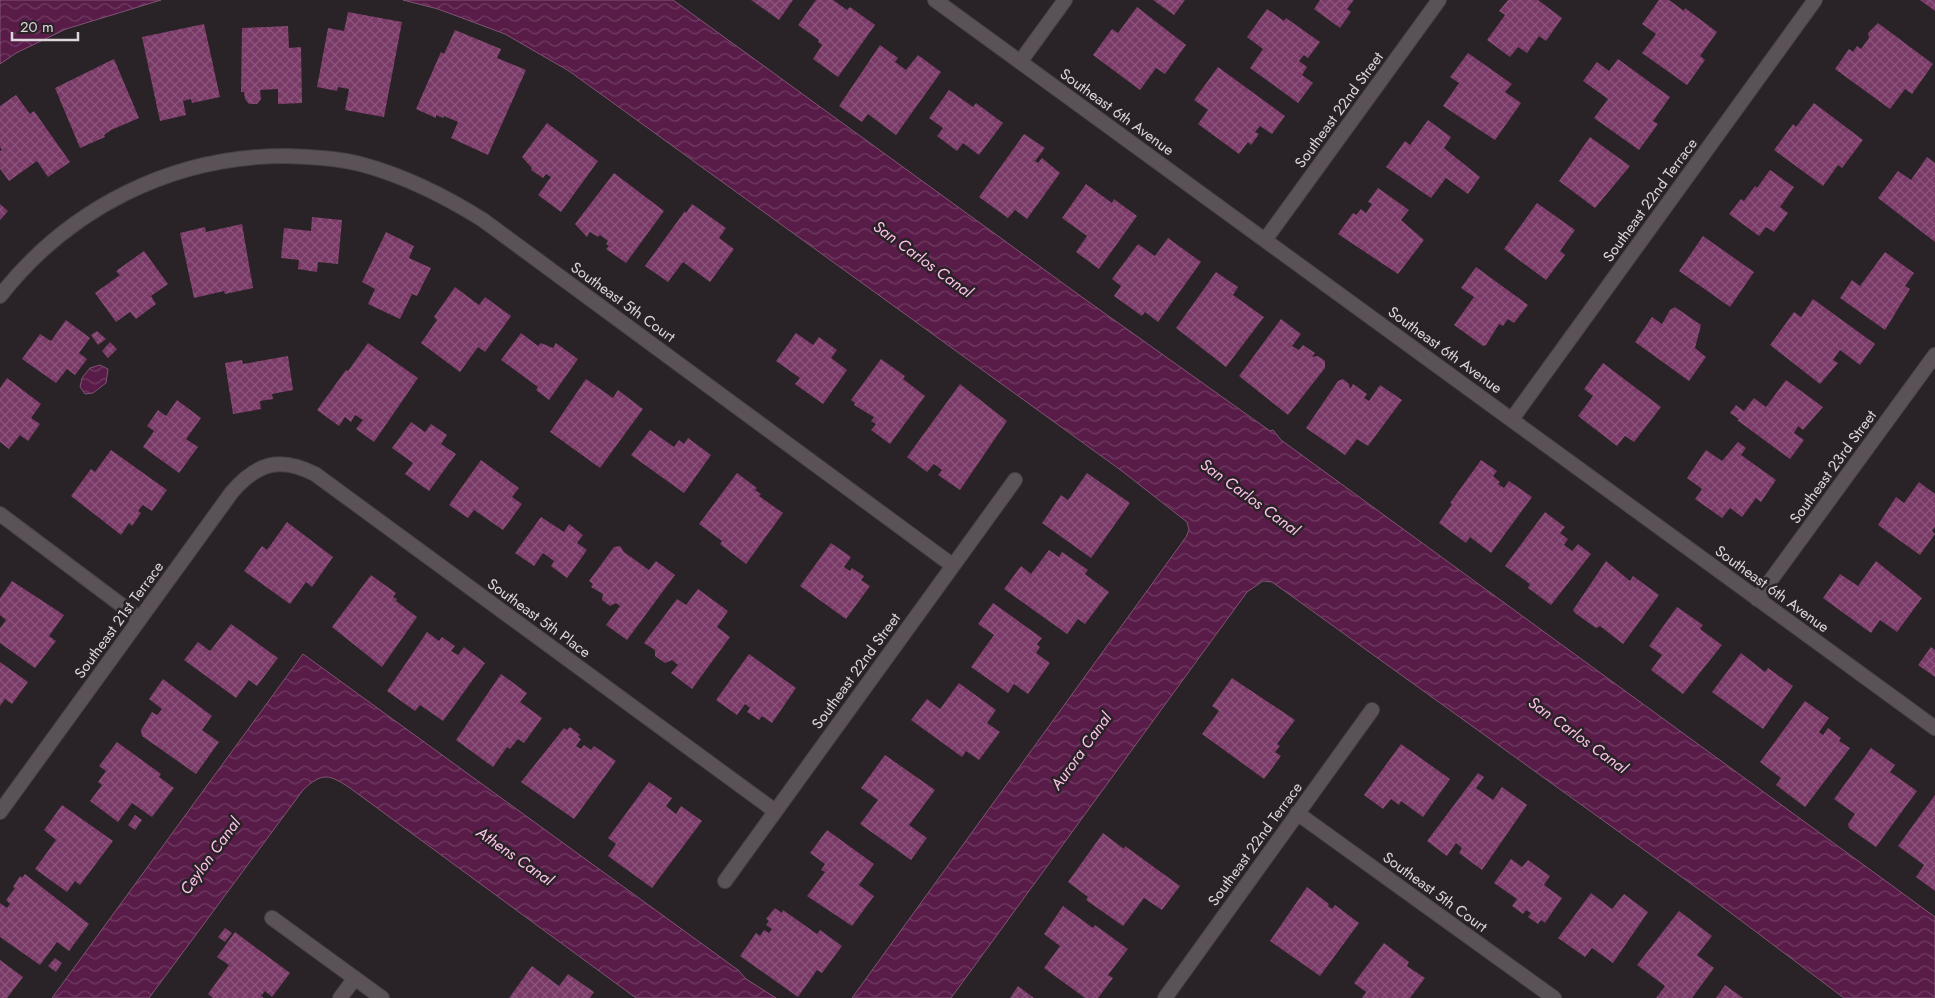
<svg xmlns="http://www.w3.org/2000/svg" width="1935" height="998" font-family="Jost,sans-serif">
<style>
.water{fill:url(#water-waves);stroke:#805474}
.building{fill:url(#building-cross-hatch)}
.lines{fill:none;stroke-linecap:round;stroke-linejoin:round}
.minor-casing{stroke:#464044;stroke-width:16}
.minor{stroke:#5b5257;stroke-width:14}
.labels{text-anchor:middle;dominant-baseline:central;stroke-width:5;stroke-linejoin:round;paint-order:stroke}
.street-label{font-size:15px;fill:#dcd7da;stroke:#292226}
.water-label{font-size:16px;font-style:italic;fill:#fdc3e9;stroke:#292226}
</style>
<defs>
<pattern id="water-waves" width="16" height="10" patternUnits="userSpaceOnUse" patternTransform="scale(1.25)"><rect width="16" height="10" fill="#591c49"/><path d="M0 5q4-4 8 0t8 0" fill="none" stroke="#703c63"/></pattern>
<pattern id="building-cross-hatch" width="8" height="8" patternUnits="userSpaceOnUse" patternTransform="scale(1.25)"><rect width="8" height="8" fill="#7a3a67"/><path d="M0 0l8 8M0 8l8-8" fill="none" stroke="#8c567c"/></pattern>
</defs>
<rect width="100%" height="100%" fill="#292226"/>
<path class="water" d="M0 0H161L66 29 16 53 0 64Z
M403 0H673L1086 300 1270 431 1273 430 1281 440 1935 917V998H1844L1715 901 1293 597 1272 582 1263 581 1247 592 951 998H852L1186 537 1189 530 1187 522 1122 471 569 71 505 34 438 9Z
M100 365 108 369 106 383 93 393 85 394 80 387 82 378 90 368Z
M303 654 738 970 746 979 776 998H636L350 788C329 774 322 772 303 790L149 998H52Z"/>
<path class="building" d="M751 0H793L779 20Z
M816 0H833L847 10 850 7 875 25 838 77 813 59 822 45 818 42 819 40 798 25Z
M1153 0H1185L1174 15Z
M1320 0H1354L1347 9 1351 12 1340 28 1314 9Z
M1508 0H1538L1562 18 1546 41 1539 36 1527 53 1518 47 1510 57 1487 40 1505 15 1499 11Z
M1659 0H1669L1684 11 1685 8 1717 32 1700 56 1705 60 1687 85 1642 53 1656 34 1642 24Z
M1920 0H1935V11Z
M1137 7 1186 45 1165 74 1156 68 1140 90 1093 55 1112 29 1118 33Z
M1267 9 1284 21 1286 18 1320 42 1308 58 1304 55 1299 61 1307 67 1302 75 1313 83 1298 103 1250 68 1263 49 1247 37Z
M348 12 402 22 384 117 345 110 349 89 338 87 337 91 317 87 328 28 344 31Z
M1878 23 1933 64 1912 94 1905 89 1890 109 1835 69 1849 49 1853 52 1857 46 1861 49 1869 38 1868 33Z
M204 24 220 97 192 103 191 99 183 101 186 115 160 121 142 37Z
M288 26 289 48 301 47 302 103 278 104V89L260 90 261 99 257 104H249L245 99 244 92H241L242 28Z
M455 30 501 49 497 58 526 70 488 155 451 138 458 122 444 116 443 118 436 115V118L416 109 441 52 444 54Z
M880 45 898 58 895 62 906 70 918 55 941 72 896 135 868 114 862 122 839 106Z
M1468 53 1512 84 1505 92 1521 103 1495 140 1443 106 1459 83 1450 77Z
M114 59 139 118 111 130 104 135 105 137 80 148 55 88Z
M1618 59 1670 97 1653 121 1658 124 1639 150 1594 118 1608 99 1583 81 1597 62 1609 71Z
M1218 67 1285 116 1272 134 1260 126 1255 132 1259 134 1251 145 1248 142 1239 154 1198 124 1208 110 1194 100Z
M949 90 973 107 976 103 1003 123 979 155 963 143 957 151 937 136 943 128 929 118Z
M16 95 30 114 34 111 70 162 48 177 37 161 9 181 0 169V151L2 150 0 147V106Z
M1814 103 1863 140 1842 168 1838 165 1823 186 1774 150 1793 124 1796 127Z
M1428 120 1451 137 1444 148 1480 177 1468 194 1446 178 1431 198 1386 167 1405 141 1410 145Z
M547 123 598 161 561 212 538 195 551 177 546 174 543 178 531 170 532 168 522 157Z
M1024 134 1045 148 1035 161 1038 163 1042 158 1060 173 1027 219 1015 210 1008 218 979 197Z
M1590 137 1630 166 1595 208 1559 181Z
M1927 157 1935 163V242L1878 198 1898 171 1911 180Z
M1770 170 1794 187 1780 207 1788 213 1774 232 1766 227 1759 236 1729 214 1741 199 1744 201 1755 186 1757 188Z
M614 173 664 211 626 263 606 249 609 246 606 244 608 241 600 235 598 237 590 232 587 237 575 224Z
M1086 184 1112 203 1114 199 1137 216 1099 269 1076 252 1087 236 1062 218Z
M1378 188 1409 210 1401 220 1424 240 1398 274 1338 234 1353 213 1356 215 1361 209 1366 213 1372 204 1368 202Z
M1537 203 1575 230 1560 251 1565 255 1546 280 1504 249Z
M0 204 8 211 0 220Z
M692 204 726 228 719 238 734 249 710 282 683 262 668 282 645 266 685 211 686 213Z
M312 217 342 220 338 264 318 262 317 272 298 269 299 260 281 258 284 228 311 231Z
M242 224 253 288 225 294 224 291 194 298 180 233 205 227 206 232Z
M386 232 414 246 409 258 431 268 417 296 412 294 400 319 368 304 375 289 362 282Z
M1703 236 1754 272 1730 307 1679 271Z
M1168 238 1201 262 1158 322 1145 312 1142 316 1114 296 1121 286 1112 279 1138 244 1155 256Z
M144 251 168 284 151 296 156 304 136 319 130 312 116 322 95 293 120 275 116 271Z
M1885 252 1914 273 1905 286 1910 289 1885 330 1840 298 1852 280 1860 286Z
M1476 267 1528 305 1514 323 1508 319 1503 326 1499 324 1486 345 1483 346 1454 325 1474 297 1461 288Z
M1216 272 1238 287 1233 295 1264 317 1226 367 1176 328Z
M455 287 479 305 485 297 511 316 485 352 478 347 460 372 421 343 437 320 434 317Z
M1813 299 1875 344 1860 365 1840 350 1833 360 1838 363 1820 384 1770 345 1794 312 1801 317Z
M1675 307 1701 325 1695 348 1706 357 1689 381 1635 342 1652 317 1662 324 1670 310Z
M1281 319 1301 334 1292 346 1299 350 1303 345 1315 353 1312 357 1318 356 1325 361V368L1288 415 1239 376Z
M66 320 90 338 79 353 87 359 75 375 67 369 56 383 22 359 40 334 51 341Z
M97 331 106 339 98 345 91 335Z
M521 333 538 346 541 343 553 348 556 343 578 359 549 400 536 390 538 387 501 360Z
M796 333 813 345 819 337 837 350 831 358 847 370 823 404 795 384 800 378 776 361Z
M110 342 117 349 108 358 102 351Z
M368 343 418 378 374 442 356 429 363 420 355 415 351 422 345 417 339 426 317 410 346 370 348 371Z
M288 356 293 390 272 394 273 399 260 401 261 409 233 414 225 363 242 360 243 364Z
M881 359 905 376 903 379 925 396 890 444 871 430 876 424 871 421 874 417 854 405 855 403 851 400Z
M1603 363 1661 407 1634 442 1625 436 1617 446 1578 416 1593 396 1584 389Z
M7 378 41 404 31 418 40 424 28 441 20 435 9 449 0 442V388Z
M586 379 613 398 618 390 643 409 600 468 550 432Z
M1343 379 1349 384 1350 389 1353 384 1367 394 1364 398 1369 401 1380 385 1402 400 1368 446 1357 439 1345 455 1306 428 1338 381Z
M1786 380 1823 407 1803 430 1798 426 1794 433 1804 440 1790 459 1737 420 1739 419 1730 413 1736 405 1744 411 1754 398 1766 407Z
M960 384 1007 421 960 490 938 475 942 470 934 464 927 472 907 457Z
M177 400 201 418 186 439 198 447 179 473 143 447 154 431 147 426 158 410 166 416Z
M411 422 425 432 431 424 447 435 441 444 456 454 429 491 405 474 413 463 392 448Z
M650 430 674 447 679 440 684 444 688 438 711 455 684 493 631 455Z
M1738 442 1746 448 1741 455 1776 480 1761 502 1756 498 1742 517 1730 508 1722 518 1695 499 1702 489 1687 478 1706 450 1722 461Z
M111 450 167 490 152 511 143 505 138 511 141 513 132 526 129 523 121 535 71 496 91 469 95 472Z
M481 460 519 488 512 497 522 504 503 530 474 510 468 518 449 505Z
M1481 460 1497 471 1493 476 1500 482 1498 484 1504 488 1509 481 1532 497 1491 553 1470 537 1466 543 1439 523 1452 504 1450 503Z
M737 473 757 488 755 490 761 494 759 496 783 513 746 564 720 544 722 541 699 524Z
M1087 473 1130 503 1091 558 1042 523 1061 495 1068 500Z
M1919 482 1935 494V527L1932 531 1935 534 1920 555 1878 525 1896 497 1904 503Z
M1545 512 1565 527 1560 533 1568 539 1564 545 1572 551 1578 544 1591 554 1551 605 1528 588 1530 584 1505 566Z
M541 517 564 532 569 524 583 535 577 543 587 550 567 578 551 566 554 561 543 553 534 566 515 553Z
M287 522 333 557 312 587 306 582 290 604 244 571 262 546 267 550Z
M831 543 851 557 844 567 850 571 852 568 864 576 861 580 870 586 846 619 800 586Z
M620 546 624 552 649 570 656 561 675 575 627 640 606 625 620 606 616 603 610 606 602 600 603 594 591 587 593 584 589 581 614 547Z
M1049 550 1059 557 1062 552 1088 570 1085 574 1109 592 1085 624 1078 619 1067 634 1004 589 1021 566 1031 574Z
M1606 561 1630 581 1633 576 1659 595 1623 644 1600 626 1596 628 1575 613 1573 610Z
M1876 561 1922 598 1897 632 1880 620 1871 633 1823 598 1840 574 1858 586Z
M371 575 396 593 393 597 397 599 396 601 417 617 382 667 332 627Z
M12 581 64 615 49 636 56 641 35 668 0 643V628L6 620 0 615V598Z
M698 589 728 611 717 627 730 637 692 689 671 673 678 665 672 660 665 663 655 656V650L644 643 677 599 686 605Z
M993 603 1042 638 1037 644 1040 647 1036 653 1050 663 1028 694 1014 684 1008 693 971 667 994 635 978 624Z
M1677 607 1703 625 1700 629 1722 645 1683 694 1651 670 1662 655 1649 646Z
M231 624 278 658 257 686 249 680 236 698 184 660 198 642 210 651Z
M427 632 439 641 442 637 455 646 451 651 458 655 464 647 485 663 443 721 420 705 415 711 387 691Z
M1931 647 1935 650V677L1918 665Z
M1741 653 1765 672 1768 668 1793 686 1763 729 1712 692Z
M749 654 796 688 772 723 762 716 759 720 747 712 750 708 745 704 737 715 716 700Z
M0 662 28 682 12 704 5 699 0 706Z
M501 674 527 693 520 702 542 718 524 743 518 739 510 749 507 747 493 767 456 740Z
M1232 678 1295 720 1277 744 1280 746 1275 752 1281 756 1264 779 1202 734 1219 711 1212 706Z
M163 679 212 716 202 730 219 742 196 774 142 736 141 730 152 712 157 715 162 709 149 699Z
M959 683 996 710 987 723 1000 732 979 760 966 751 962 757 911 720 927 699 940 709Z
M1805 701 1829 718 1819 732 1823 735 1828 728 1841 738 1839 741 1850 748 1805 807 1776 785 1781 778 1760 762Z
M570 727 580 735 578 737 581 739 576 746 581 749 584 745 591 750 594 746 616 761 574 819 521 782 564 728 567 730Z
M117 742 161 774 159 777 174 788 152 817 132 803 118 822 90 801 102 785 98 782 106 771 99 766Z
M1401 744 1450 779 1423 817 1401 801 1399 805 1391 799 1383 809 1364 795Z
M1871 748 1895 765 1890 772 1917 791 1876 847 1849 828 1848 824 1855 814 1834 799Z
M885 755 935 790 909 825 927 838 911 860 860 824 878 800 861 788Z
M1478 773 1484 777 1476 788 1493 800 1502 787 1527 805 1482 870 1459 853 1462 848 1456 843 1447 856 1427 841Z
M649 782 672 798 666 806 676 814 681 806 702 821 652 888 608 856 616 844 608 838Z
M1935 795V891L1916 877 1924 865 1898 846Z
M62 805 113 841 80 885 75 881 67 892 35 869 56 840 44 830Z
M135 815 142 820 135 830 128 825Z
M827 830 874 864 859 885 874 896 852 926 807 896 825 872 821 870 825 864 810 853Z
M1103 833 1124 849 1125 846 1180 886 1162 910 1144 898 1123 926 1086 900 1088 897 1068 882Z
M1511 859 1522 867 1528 860 1550 876 1544 885 1562 898 1545 923 1541 920 1538 924 1528 917 1531 913 1526 910 1523 914 1512 906 1517 899 1494 883Z
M25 874 89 924 69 951 57 942 40 965 0 937V903L7 908 10 904 6 900 15 888 13 887 20 876 22 878Z
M1307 887 1329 904 1328 906 1332 909 1335 905 1359 923 1320 976 1270 941Z
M1591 893 1612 909 1624 894 1648 912 1613 963 1592 948 1585 957 1558 938Z
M1063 906 1093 928 1095 925 1128 949 1108 975 1113 978 1098 998H1085L1044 968 1060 946 1044 934Z
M775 908 782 913 783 910 817 934 820 930 842 946 822 973 817 970 798 997 740 956 756 933 760 936 764 930 769 933 772 929 766 925 769 921 766 919Z
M1679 911 1712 936 1697 955 1714 968 1692 998H1656L1665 986 1637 965Z
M225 928 232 933 225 942 218 937Z
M235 932 290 973 272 997 265 991 261 996 264 998H213L208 994 229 965 217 957Z
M1384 943 1409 962 1407 966 1425 978 1410 998H1362L1366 992 1354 983Z
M55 958 62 963 56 972 48 966Z
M0 960 23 977 7 998H0Z
M532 966 559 986 568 974 594 992 590 998H509Z
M1725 985 1743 998H1716Z
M1018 986 1034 998H1010Z"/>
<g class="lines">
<defs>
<path id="minor" d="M935 0 1935 728
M1020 62 1065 0
M1265 240 1439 0
M0 296C69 208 172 156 285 156 311 157 339 158 364 165 407 177 445 196 483 220L952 565
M1512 419 1815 0
M0 514 140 619
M1757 599 1935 355
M0 812 232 492C257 463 280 456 315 474L775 811
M1297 813 1554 998
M725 881 1015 480
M272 918 382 998
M340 998 355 978
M1165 998 1372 710"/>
</defs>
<use href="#minor" class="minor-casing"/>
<use href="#minor" class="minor"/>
</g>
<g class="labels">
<g class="street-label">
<text transform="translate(1339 110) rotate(-54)">Southeast 22nd Street</text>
<text transform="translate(1117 112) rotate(36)">Southeast 6th Avenue</text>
<text transform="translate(1650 200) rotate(-54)">Southeast 22nd Terrace</text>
<text transform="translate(623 302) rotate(36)">Southeast 5th Court</text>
<text transform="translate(1445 350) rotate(36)">Southeast 6th Avenue</text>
<text transform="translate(1833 467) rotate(-54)">Southeast 23rd Street</text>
<text transform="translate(1772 589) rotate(36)">Southeast 6th Avenue</text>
<text transform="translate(539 618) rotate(36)">Southeast 5th Place</text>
<text transform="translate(119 620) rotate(-54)">Southeast 21st Terrace</text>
<text transform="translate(856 671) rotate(-54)">Southeast 22nd Street</text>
<text transform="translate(1255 844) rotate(-54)">Southeast 22nd Terrace</text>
<text transform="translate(1435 892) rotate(36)">Southeast 5th Court</text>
</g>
<g class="water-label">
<text transform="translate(923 259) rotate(36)">San Carlos Canal</text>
<text transform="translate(1250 497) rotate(36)">San Carlos Canal</text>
<text transform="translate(1578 735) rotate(36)">San Carlos Canal</text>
<text transform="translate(1081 751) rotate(-54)">Aurora Canal</text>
<text transform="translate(210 856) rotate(-54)">Ceylon Canal</text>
<text transform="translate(515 856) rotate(35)">Athens Canal</text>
</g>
</g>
<path d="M12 32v8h66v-8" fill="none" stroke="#dcd7da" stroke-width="2.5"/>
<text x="20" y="32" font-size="15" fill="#dcd7da" stroke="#292226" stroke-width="4" paint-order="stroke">20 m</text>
</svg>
